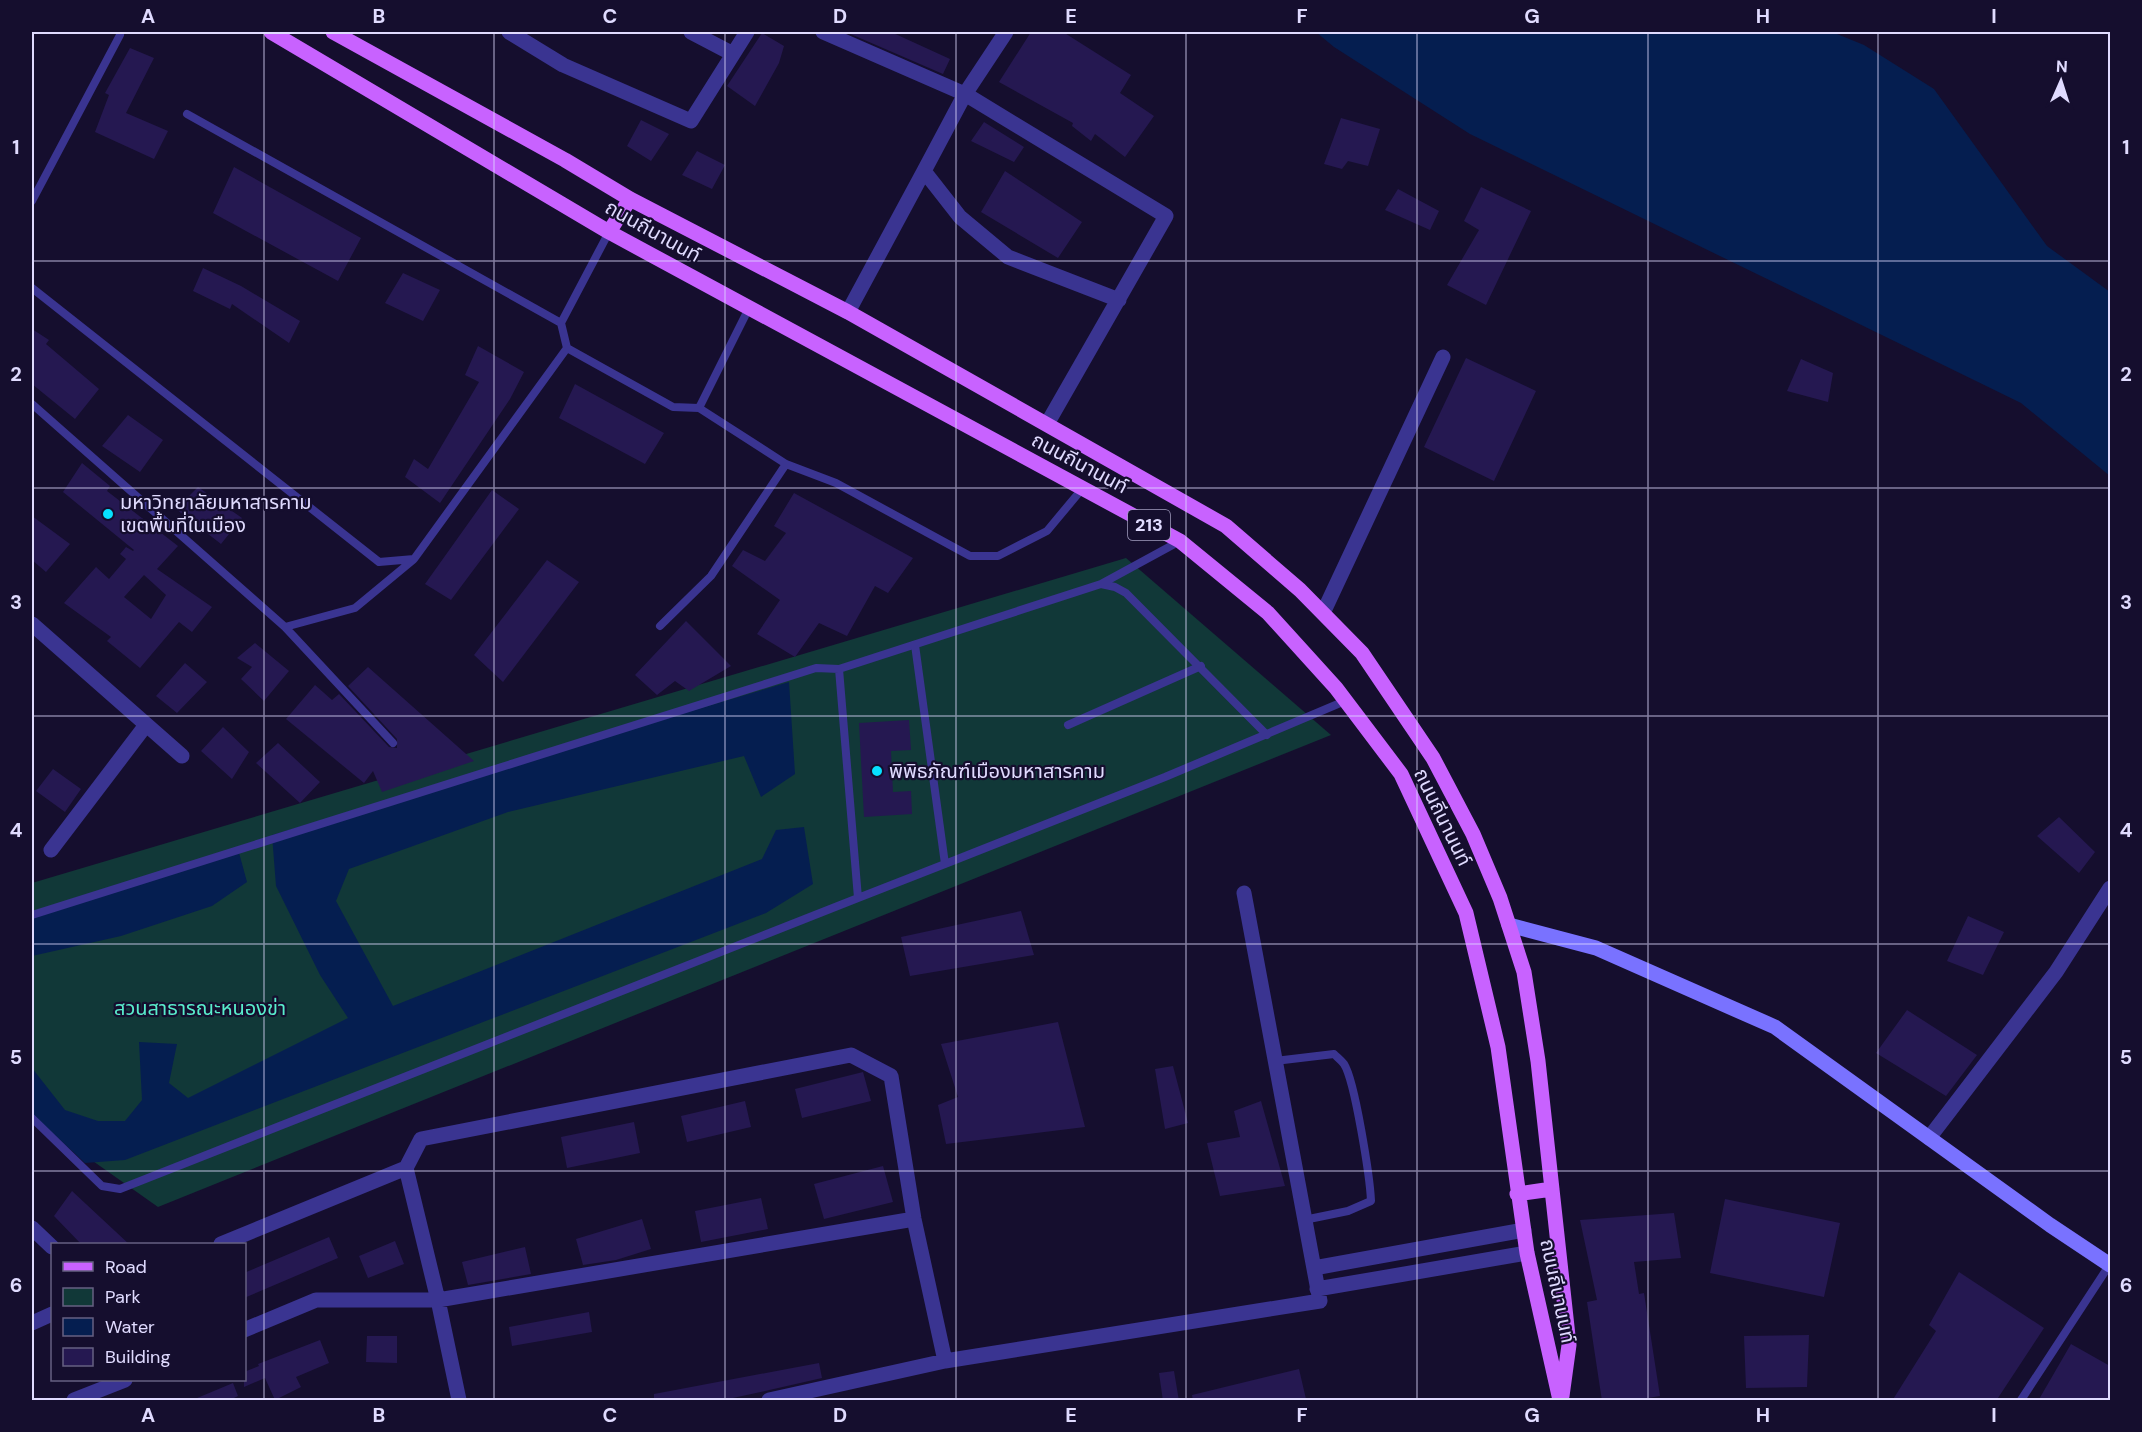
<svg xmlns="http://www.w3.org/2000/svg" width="2142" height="1432" font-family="'DM Sans','Noto Sans Thai',sans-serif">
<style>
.green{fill:#113838}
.water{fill:#051e50}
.building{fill:#251851;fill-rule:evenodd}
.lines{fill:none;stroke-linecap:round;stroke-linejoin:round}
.lane{stroke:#3a3491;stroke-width:8}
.street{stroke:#3a3491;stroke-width:15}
.secondary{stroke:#7972ff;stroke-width:15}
.primary{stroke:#c862ff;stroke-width:15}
.grid{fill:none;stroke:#e0dbff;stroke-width:1.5;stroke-opacity:0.55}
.poi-dot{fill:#07e0ff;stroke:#150e2e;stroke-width:2}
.labels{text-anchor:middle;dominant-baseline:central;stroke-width:4.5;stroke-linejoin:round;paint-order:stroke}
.shield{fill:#150e2e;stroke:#a39ec0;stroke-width:1.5}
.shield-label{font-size:18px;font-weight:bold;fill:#e0dbff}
.street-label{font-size:20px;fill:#e0dbff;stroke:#150e2e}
.poi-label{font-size:20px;fill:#e0dbff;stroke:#150e2e;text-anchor:start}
.park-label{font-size:20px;fill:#59edcc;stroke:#150e2e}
.neatline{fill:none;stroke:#e0dbff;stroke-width:2}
.grid-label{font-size:20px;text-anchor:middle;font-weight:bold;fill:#e0dbff}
</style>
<rect width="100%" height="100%" fill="#150e2e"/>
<path class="green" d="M1126 558 1331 735 158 1207 32 1118V883Z"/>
<path class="water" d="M1316 32H1832L1864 45 1934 89 2047 246 2110 292V476L2021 403 1470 134 1334 47Z
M789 682 795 774 761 797 744 756 508 812 349 869 336 901 393 1006 762 859 776 830 804 827 813 884 766 913 125 1160 85 1163 32 1114V1068L65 1110 98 1121H125L142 1100 139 1042 177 1044 169 1083 188 1098 348 1018 320 975 276 886 272 835Z
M238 849 247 882 212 906 121 936 32 956V915Z"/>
<path class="building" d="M846 32H891L950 59 943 74Z
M1031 32H1063L1131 75 1120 93 1154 116 1125 157 1095 134 1091 141 1072 126 1073 123 999 82Z
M762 33 784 46 779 63 755 106 727 86Z
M130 48 154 58 126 113 168 131 154 159 95 132 109 95 105 93Z
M1341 118 1380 129 1368 166 1348 161 1342 169 1324 164Z
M641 120 669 134 651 161 627 146Z
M984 122 1024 147 1014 162 971 141Z
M697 151 725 165 712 189 682 175Z
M234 167 361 238 338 281 213 213Z
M1005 171 1082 222 1058 258 981 212Z
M1481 187 1531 211 1486 305 1447 285 1479 230 1464 221Z
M1398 189 1439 211 1430 230 1385 210Z
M203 268 241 286 300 321 289 343 232 304 230 309 193 291Z
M403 273 440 290 423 321 385 303Z
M32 329 49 340 46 344 99 389 75 419 32 384Z
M478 346 524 372 510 399 440 503 405 477 414 459 428 469 479 382 465 375Z
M1466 358 1536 391 1494 481 1424 447Z
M1801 359 1833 373 1828 402 1787 391Z
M575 384 664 433 645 464 559 418Z
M128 415 163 440 140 472 102 446Z
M82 463 110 486 107 491 178 546 157 569 212 607 192 632 179 622 140 668 107 641 111 637 64 603 96 567 109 579 126 559 120 554 126 547 133 551 134 550 63 492ZM144 575 166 595 151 619 124 597Z
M198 487 242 518 221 544 176 509Z
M492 490 519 509 451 600 425 584Z
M794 493 913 558 888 593 875 586 847 636 819 623 795 657 757 634 780 600 732 566 743 550 765 561 786 533 774 526Z
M32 516 70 544 46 572 32 560Z
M547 560 579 582 503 682 474 655Z
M686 621 731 666 689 691 675 681 657 695 635 675Z
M255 643 289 671 264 701 241 679 252 667 237 658Z
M185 663 207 682 177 713 156 696Z
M368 667 474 761 382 792 373 771 364 783 286 719 315 685 332 700 339 694 389 747 397 748V739L348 686Z
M909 720 911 750 891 751 893 792 911 791 912 814 864 817 859 723Z
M223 727 249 752 232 779 201 751Z
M278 743 320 782 300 803 256 763Z
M53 769 81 789 65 812 36 791Z
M2059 817 2095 852 2079 873 2037 836Z
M1021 911 1034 955 910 976 901 937Z
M1968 916 2004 932 1983 975 1947 961Z
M1907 1010 1977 1055 1946 1096 1876 1053Z
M1058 1022 1085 1127 946 1144 938 1105 958 1097 941 1044Z
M1173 1066 1188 1123 1165 1129 1155 1069Z
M863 1072 871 1101 802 1118 795 1089Z
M745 1101 751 1127 687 1142 681 1116Z
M1261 1101 1285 1186 1220 1196 1207 1143 1240 1137 1234 1111Z
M634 1122 640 1153 567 1168 561 1137Z
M883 1166 893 1202 824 1219 814 1184Z
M72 1191 130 1245H82L54 1216Z
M761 1198 768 1229 701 1242 695 1211Z
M1725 1199 1840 1223 1824 1297 1710 1273Z
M1674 1213 1681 1258 1634 1262 1639 1294 1644 1293 1660 1396 1630 1401H1602L1587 1302 1597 1300 1580 1220Z
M642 1219 651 1249 616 1260 583 1265 576 1239Z
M329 1237 338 1258 244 1298V1273Z
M395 1241 404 1264 368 1278 359 1256Z
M525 1247 531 1274 468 1285 462 1262Z
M1959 1272 2044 1328 1996 1401H1892L1936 1331 1929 1325Z
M589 1312 592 1332 512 1346 509 1327Z
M1809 1335 1807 1387 1746 1388 1744 1336Z
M367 1336H397V1363L366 1362Z
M320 1340 329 1363 296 1377 301 1387 275 1400 265 1378 244 1387V1372L259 1366 258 1364Z
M2071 1344 2110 1366V1401H2038Z
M819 1363 822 1378 765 1391 719 1401H654V1394Z
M1299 1369 1306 1399 1193 1401 1192 1395Z
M1174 1371 1179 1401H1163L1159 1373Z
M233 1383 238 1396 228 1401H190Z"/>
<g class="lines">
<path class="lane" d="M187 114 561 323 567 348 673 407 699 408 749 308
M32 201 120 35
M32 288 379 562 414 559 567 348
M561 323 609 232
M32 404 285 627 355 608 413 560
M699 408 786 464 836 483 970 556H998L1047 531 1082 489
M1101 584 1180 541
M660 626 711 576 786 464
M285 627 393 743
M915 645 945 864 1165 777 1345 701
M1068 725 1201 666
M945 864 858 898 839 669 1101 584 1115 587 1126 593 1267 735
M32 915 816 668 839 669
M1275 1061 1334 1054C1337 1057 1341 1060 1344 1064 1355 1081 1370 1178 1371 1201L1348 1211 1304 1220
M32 1118 102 1186 120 1189 858 898
M2021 1400 2110 1264"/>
<path class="street" d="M509 32 563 65 691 121 747 32
M691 32 733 54
M823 32 965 94 1166 216 1047 424
M1006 32 965 94 924 171 960 217 1008 257 1119 300
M848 312 924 171
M1323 613 1443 357
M32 624 182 756
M51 850 146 725
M1929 1138 2056 972 2110 888
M32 1228 52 1247
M221 1244 406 1168
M1314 1268 1524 1230
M1317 1289 1527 1253
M32 1323 52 1314
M244 1330 316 1300H438L914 1219
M74 1400 125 1380
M459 1400 438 1300 406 1168 421 1139 851 1055 891 1076 914 1219 945 1361
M769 1400 945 1361 1320 1301 1244 893"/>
<path class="secondary" d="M1509 925 1596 948 1775 1027 2050 1225 2110 1265"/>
<path class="primary" d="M271 32 609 232 1180 541 1268 613 1336 688 1401 774 1466 913 1498 1047 1527 1253 1560 1400
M333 32 565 160 630 199 848 312 1226 526 1300 590 1362 653 1433 758 1473 834 1500 898 1524 972 1538 1061 1569 1345 1562 1396
M609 232 630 199
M1517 1194 1552 1189"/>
</g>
<path class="grid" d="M264 32V1400M494 32V1400M725 32V1400M956 32V1400M1186 32V1400M1417 32V1400M1648 32V1400M1878 32V1400M32 261H2110M32 488H2110M32 716H2110M32 944H2110M32 1171H2110"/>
<g class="poi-dot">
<circle cx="108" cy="514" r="6"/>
<circle cx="877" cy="771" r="6"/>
</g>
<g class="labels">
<rect class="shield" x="1128" y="510" width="42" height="30" rx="4.5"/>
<g class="shield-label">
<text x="1149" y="525">213</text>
</g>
<g class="street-label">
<text transform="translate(653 231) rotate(29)">ถนนถีนานนท์</text>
<text transform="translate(1080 463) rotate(28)">ถนนถีนานนท์</text>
<text transform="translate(1443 817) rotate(64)">ถนนถีนานนท์</text>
<text transform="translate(1558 1291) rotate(78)">ถนนถีนานนท์</text>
</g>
<g class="poi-label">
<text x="120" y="502">มหาวิทยาลัยมหาสารคาม<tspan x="120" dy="23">เขตพื้นที่ในเมือง</tspan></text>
<text x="889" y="771">พิพิธภัณฑ์เมืองมหาสารคาม</text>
</g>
<g class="park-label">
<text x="200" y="1008">สวนสาธารณะหนองข่า</text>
</g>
</g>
<rect width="2142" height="1432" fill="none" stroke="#150e2e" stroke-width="66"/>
<rect x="51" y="1243" width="195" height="138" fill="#150e2e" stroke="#666082" stroke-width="1.5"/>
<rect x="63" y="1262" width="30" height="9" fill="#c862ff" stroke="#666082" stroke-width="1.5"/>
<text x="105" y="1273" font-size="18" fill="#e0dbff">Road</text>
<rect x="63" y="1288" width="30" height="18" fill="#113838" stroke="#666082" stroke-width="1.5"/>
<text x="105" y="1303" font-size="18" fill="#e0dbff">Park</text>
<rect x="63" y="1318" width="30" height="18" fill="#051e50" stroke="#666082" stroke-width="1.5"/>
<text x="105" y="1333" font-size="18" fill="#e0dbff">Water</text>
<rect x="63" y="1348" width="30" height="18" fill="#251851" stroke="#666082" stroke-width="1.5"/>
<text x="105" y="1363" font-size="18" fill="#e0dbff">Building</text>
<g transform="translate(2061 81) rotate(3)" stroke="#150e2e" stroke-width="4.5" paint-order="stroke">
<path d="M0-4.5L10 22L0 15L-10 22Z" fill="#e0dbff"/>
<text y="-9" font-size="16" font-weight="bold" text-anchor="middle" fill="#e0dbff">N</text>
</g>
<rect x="33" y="33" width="2076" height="1366" class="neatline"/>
<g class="grid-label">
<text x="148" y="23">A</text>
<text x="379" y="23">B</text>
<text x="610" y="23">C</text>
<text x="840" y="23">D</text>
<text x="1071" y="23">E</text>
<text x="1302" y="23">F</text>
<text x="1532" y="23">G</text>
<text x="1763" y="23">H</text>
<text x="1994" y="23">I</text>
<text x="16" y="154">1</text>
<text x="2126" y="154">1</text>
<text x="16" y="381">2</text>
<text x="2126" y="381">2</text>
<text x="16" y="609">3</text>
<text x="2126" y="609">3</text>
<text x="16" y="837">4</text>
<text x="2126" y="837">4</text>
<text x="16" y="1064">5</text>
<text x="2126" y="1064">5</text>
<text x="16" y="1292">6</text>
<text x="2126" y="1292">6</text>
<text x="148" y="1422">A</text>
<text x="379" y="1422">B</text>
<text x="610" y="1422">C</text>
<text x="840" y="1422">D</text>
<text x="1071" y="1422">E</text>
<text x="1302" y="1422">F</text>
<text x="1532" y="1422">G</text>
<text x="1763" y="1422">H</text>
<text x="1994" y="1422">I</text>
</g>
</svg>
